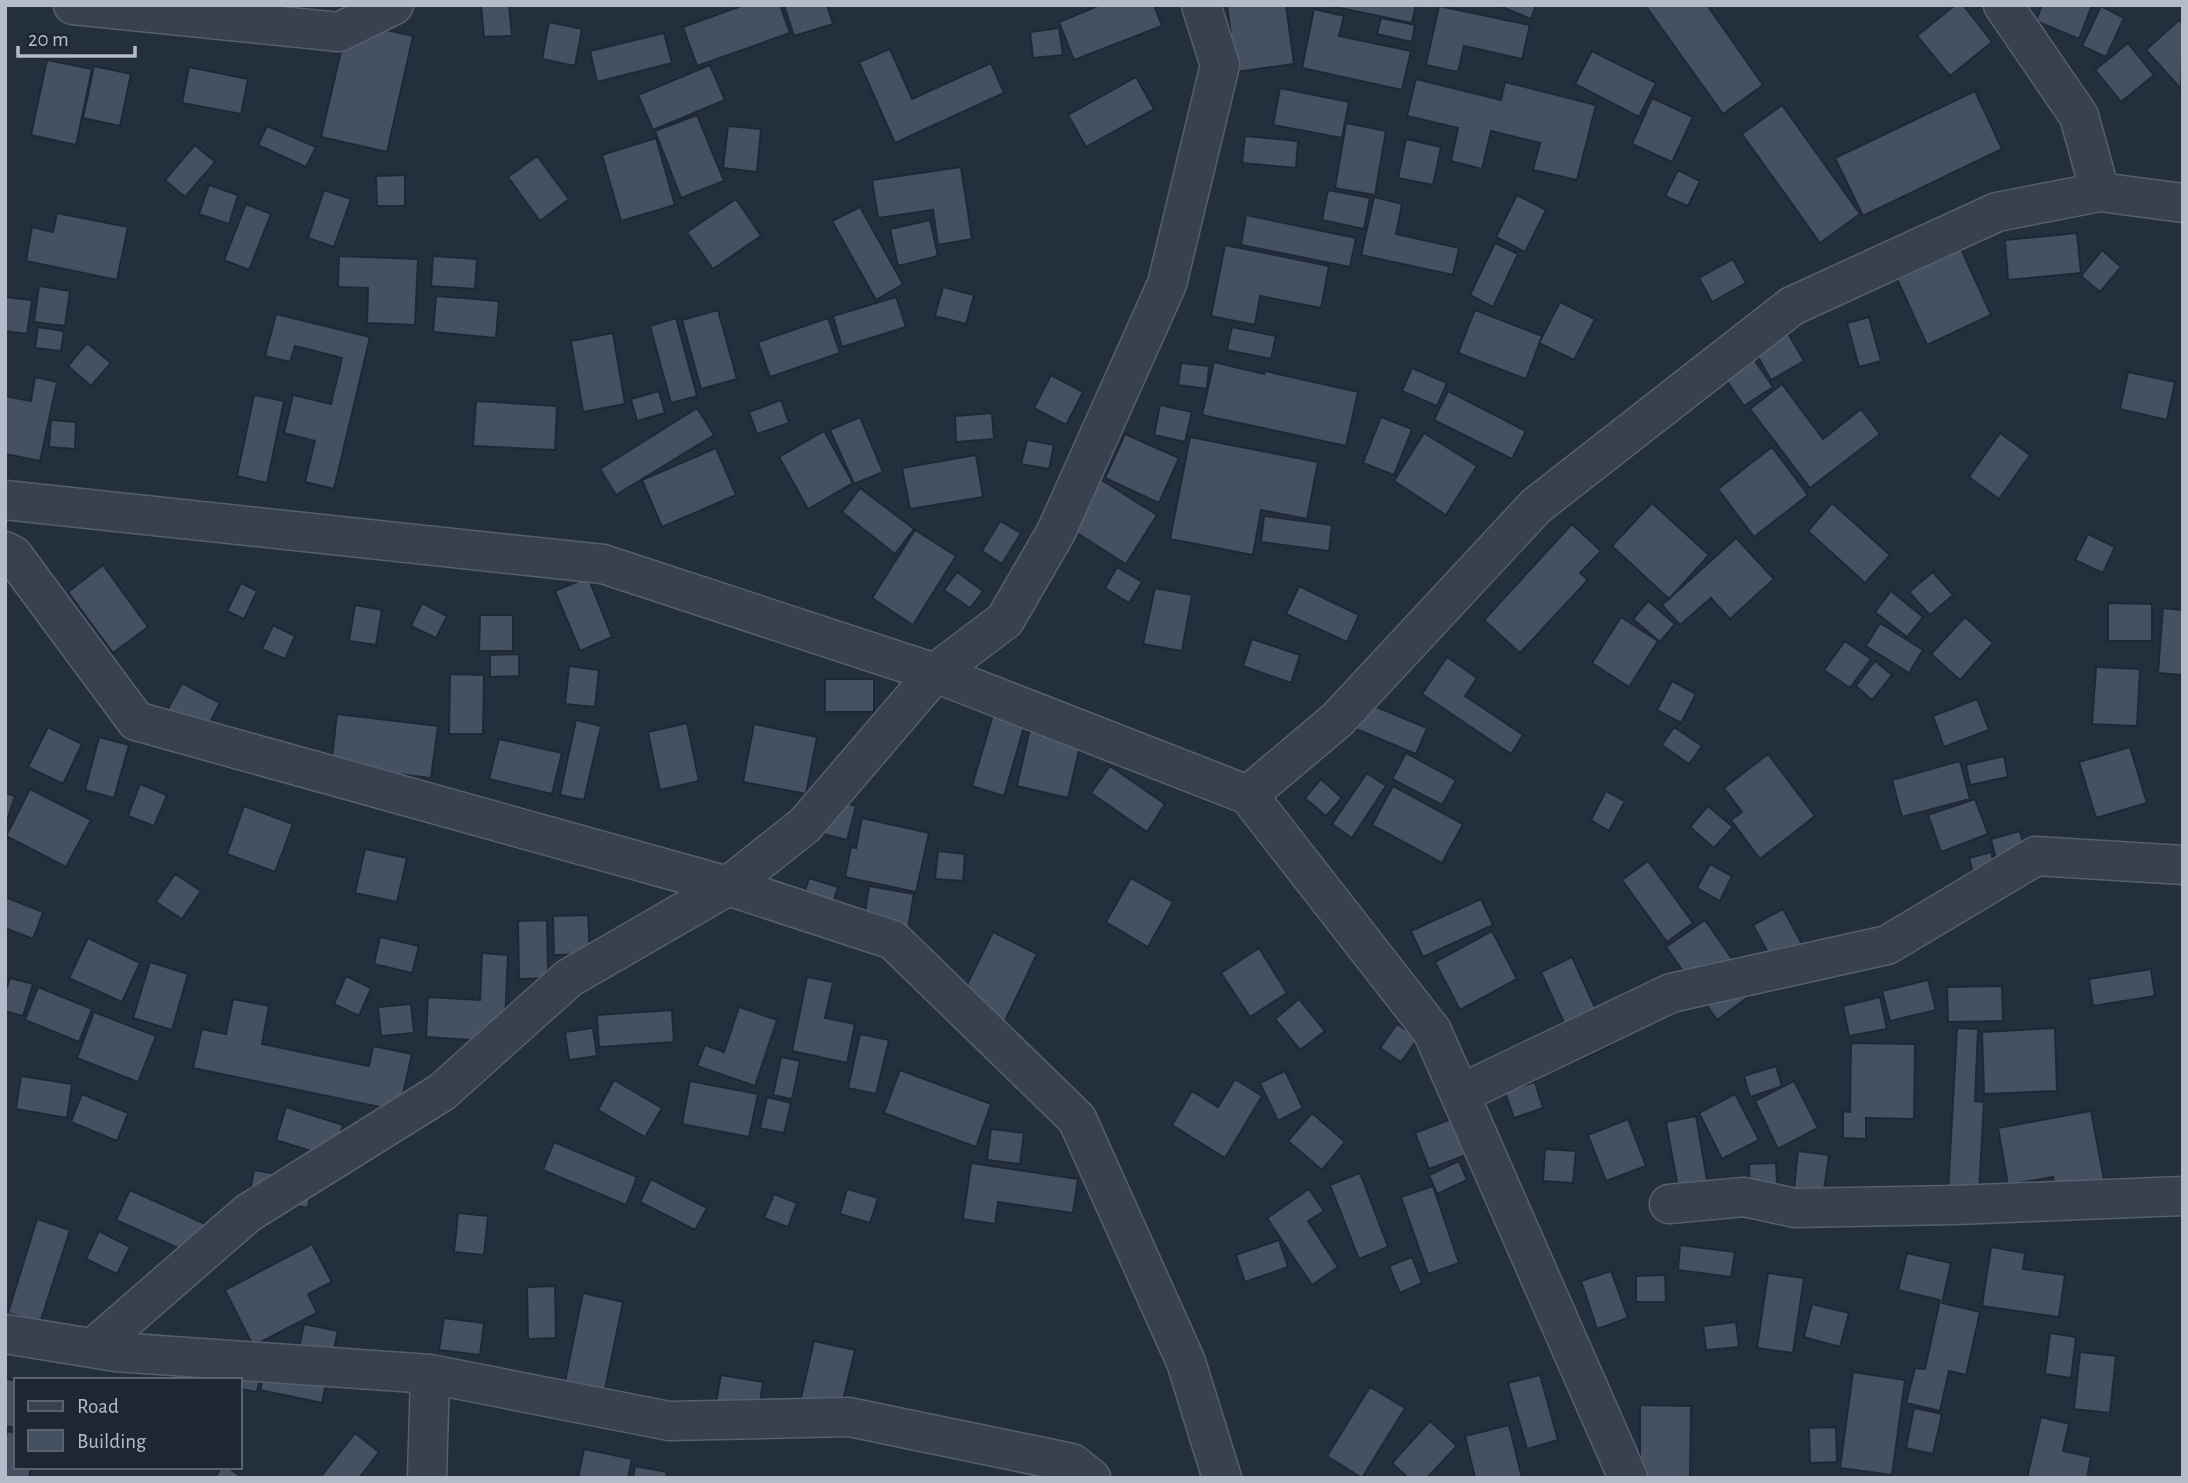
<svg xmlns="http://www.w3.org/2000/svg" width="2188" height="1483" font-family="'Alegreya Sans',sans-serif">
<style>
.building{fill:#455162;stroke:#1f2835;stroke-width:2}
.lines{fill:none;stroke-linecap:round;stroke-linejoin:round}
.street-casing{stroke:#565f6c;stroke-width:41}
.street{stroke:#38414e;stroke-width:38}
</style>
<rect width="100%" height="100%" fill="#242f3e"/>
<path class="building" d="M481 5H509L512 36 484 37Z
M744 5H780L790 33 697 66 683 27Z
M784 5H827L833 24 794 36Z
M1100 5H1154L1162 26 1074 60 1059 22Z
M1227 5H1286L1294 64 1236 72Z
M1326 5H1416L1412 23Z
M1497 5H1536L1531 19Z
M1645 5H1707L1763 85 1723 114Z
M1955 5H1963L1992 42 1950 76 1917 36Z
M2042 5H2092L2079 39 2036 21Z
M1439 6 1530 25 1522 59 1464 46 1458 72 1426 65Z
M2101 6 2124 18 2106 57 2082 46Z
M1314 9 1344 16 1339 36 1411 51 1402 90 1302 68Z
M1381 18 1415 25 1412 42 1377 34Z
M2179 20 2183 24 2181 89 2146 50Z
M348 21 413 36 387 152 321 137Z
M549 22 582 29 575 66 542 59Z
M1059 28 1063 55 1033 58 1030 32Z
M664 33 672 63 597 82 590 51Z
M2128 43 2154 75 2121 102 2095 70Z
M890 49 912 99 991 63 1004 93 895 143 859 62Z
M1592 51 1656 83 1639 117 1575 84Z
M47 60 92 69 76 145 31 135Z
M710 65 725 100 653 130 638 95Z
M94 66 131 74 120 126 83 118Z
M189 67 248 79 241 114 182 103Z
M1136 77 1154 109 1086 147 1068 115Z
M1416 79 1501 100 1505 82 1596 105 1577 180 1533 170 1540 143 1491 131 1482 169 1451 161 1458 128 1407 116Z
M1280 88 1349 102 1342 138 1273 125Z
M1975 91 2002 149 1863 216 1835 158Z
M1652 98 1693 117 1672 162 1632 144Z
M1782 105 1860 214 1820 243 1742 134Z
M697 115 724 181 681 198 655 131Z
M1346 123 1386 131 1375 195 1335 188Z
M267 126 316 147 306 167 258 145Z
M728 126 761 129 757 172 723 168Z
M1245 136 1298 141 1296 168 1242 163Z
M656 138 675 205 621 221 602 155Z
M1406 139 1441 147 1433 185 1398 178Z
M195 145 215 162 185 197 165 180Z
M537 156 569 199 540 221 508 177Z
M961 167 972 239 938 245 933 210 878 218 872 180Z
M1678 170 1700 181 1688 206 1665 196Z
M405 175V206H377L376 176Z
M209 185 238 195 229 224 199 214Z
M324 190 351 199 334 247 308 238Z
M1328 190 1370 198 1364 229 1322 220Z
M1517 195 1546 210 1525 252 1496 237Z
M1374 197 1402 204 1396 234 1459 248 1453 275 1361 255Z
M736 199 761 236 713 269 687 232Z
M246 204 271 214 249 270 224 260Z
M860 207 903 284 876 300 832 221Z
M57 213 128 227 117 280 26 261 32 227 53 232Z
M1246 215 1356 238 1350 267 1241 245Z
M930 220 938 256 898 266 890 229Z
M2077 233 2081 273 2008 280 2005 240Z
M1495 243 1518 254 1493 307 1470 295Z
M1225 245 1329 266 1321 308 1260 296 1255 325 1211 316Z
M1961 249 1991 315 1927 345 1897 279Z
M2102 250 2121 267 2100 292 2081 276Z
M339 256 418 259 415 325 367 323 368 288 338 287Z
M433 256 477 259 475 289 431 286Z
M1733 259 1746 283 1712 302 1699 278Z
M39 286 70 291 65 326 34 322Z
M943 287 974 295 966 324 935 316Z
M436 296 499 301 496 338 433 332Z
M5 297 32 300 27 334 5 331Z
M896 297 906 327 842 347 833 316Z
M1560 302 1595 319 1574 360 1539 343Z
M718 310 737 379 701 389 682 320Z
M1475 310 1542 336 1526 379 1458 353Z
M276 314 370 337 334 489 305 482 315 441 284 433 293 395 331 404 342 358 295 346 290 362 265 356Z
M1869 317 1881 361 1859 367 1847 323Z
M676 318 697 396 671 403 650 326Z
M828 318 840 353 770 377 758 342Z
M38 327 64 331 61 351 35 348Z
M1232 327 1276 336 1271 359 1227 350Z
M1786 330 1804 361 1771 380 1753 348Z
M613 333 625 404 583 412 571 341Z
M87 343 111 363 91 386 68 366Z
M1749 352 1773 387 1744 406 1720 371Z
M1214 362 1264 374 1265 371 1358 392 1346 446 1202 415Z
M1181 363 1209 366 1207 389 1178 385Z
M1412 368 1447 383 1437 406 1402 391Z
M2128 372 2175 382 2167 420 2120 409Z
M1051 375 1083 392 1066 425 1034 408Z
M35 377 57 382 40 461 5 454V396L31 401Z
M1782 384 1823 439 1861 409 1880 434 1810 488 1750 409Z
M659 391 665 413 637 421 631 399Z
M1448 391 1526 431 1512 459 1434 420Z
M254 395 284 401 267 483 237 476Z
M781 400 789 423 757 434 749 412Z
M476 401 557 406 555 450 473 446Z
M1160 405 1192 412 1185 442 1154 435Z
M697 408 714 435 616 495 600 469Z
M992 413 994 439 956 442 955 416Z
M860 417 883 472 854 484 830 430Z
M1381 417 1412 429 1394 475 1363 463Z
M51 420 76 422 75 449 49 447Z
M824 431 853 483 808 509 779 457Z
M1424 433 1477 466 1446 515 1394 481Z
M2000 433 2030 455 1999 499 1969 477Z
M1125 434 1179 458 1159 503 1105 478Z
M1190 437 1318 462 1307 519 1261 510 1253 555 1170 539Z
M1027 440 1054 445 1049 469 1021 464Z
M1772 447 1808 495 1754 537 1718 489Z
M716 448 736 495 662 527 642 480Z
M976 455 983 497 910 509 902 468Z
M1100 479 1157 515 1126 564 1069 528Z
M860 488 914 529 895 554 842 512Z
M1652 503 1709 555 1669 599 1612 546Z
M1832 503 1890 555 1865 583 1808 531Z
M1264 516 1332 525 1329 551 1261 542Z
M1000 521 1021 533 1002 564 982 551Z
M1572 524 1601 551 1580 573 1588 580 1520 653 1484 620Z
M915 530 956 556 913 625 872 598Z
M2088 534 2115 547 2103 573 2075 560Z
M1736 538 1774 579 1730 619 1711 598 1680 625 1662 605Z
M103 565 148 627 113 653 68 592Z
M1117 567 1142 582 1129 603 1105 588Z
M957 572 983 591 970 608 944 590Z
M1933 572 1953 595 1930 615 1909 592Z
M588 577 612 637 580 651 555 591Z
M241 583 257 591 244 619 227 611Z
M1299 586 1359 615 1347 642 1286 614Z
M1155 588 1192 595 1182 651 1143 644Z
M1891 591 1923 617 1907 637 1875 612Z
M1648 601 1675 624 1660 642 1633 619Z
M422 603 447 616 436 638 411 626Z
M2108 603 2152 604V641H2108Z
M355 605 382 610 376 645 349 641Z
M2163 608 2183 610V675L2158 673Z
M480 615H513V651H479Z
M1621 617 1658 641 1629 687 1592 663Z
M1965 617 1993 643 1960 680 1931 654Z
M1880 623 1923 650 1909 673 1866 646Z
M273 625 295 636 285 659 262 649Z
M1252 639 1300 655 1291 683 1243 666Z
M1845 641 1871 659 1850 688 1824 670Z
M519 654V676L490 677V655Z
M1447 657 1477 678 1465 696 1523 735 1511 754 1422 694Z
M1875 661 1892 675 1872 700 1856 686Z
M569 666 599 670 595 707 565 704Z
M2096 667 2140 669 2137 726 2092 724Z
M450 674 484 675 483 734H449Z
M825 679H874V712H825Z
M1672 681 1696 694 1681 723 1657 710Z
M182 683 220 703 203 736 164 716Z
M1977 699 1989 730 1944 747 1933 716Z
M1367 703 1427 728 1416 754 1356 729Z
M994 711 1026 720 1004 796 972 786Z
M337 714 438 726 431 778 331 766Z
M576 720 601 726 584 800 560 795Z
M687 723 699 781 660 790 648 732Z
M754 724 817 737 806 794 743 782Z
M1031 724 1082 737 1068 798 1017 786Z
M48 727 82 744 63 784 28 767Z
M1674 727 1702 746 1689 764 1662 745Z
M99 737 129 745 114 798 85 790Z
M499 739 562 753 552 794 489 779Z
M2130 747 2147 803 2096 818 2079 762Z
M1406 753 1456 780 1442 805 1392 779Z
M1768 754 1815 816 1760 859 1731 820 1742 812 1724 788Z
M2004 756 2008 777 1970 785 1966 765Z
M1960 761 1970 799 1902 817 1892 780Z
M1110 766 1165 804 1147 832 1091 793Z
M1367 773 1386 786 1352 838 1332 824Z
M1321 779 1342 798 1326 816 1305 798Z
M140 784 167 795 154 826 128 816Z
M1393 786 1463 824 1442 863 1372 825Z
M30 789 91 820 66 867 6 836Z
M1606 791 1625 801 1609 831 1591 820Z
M5 793 15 796 5 827Z
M832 799 856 806 847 840 823 834Z
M1975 799 1988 834 1941 852 1928 815Z
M244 806 293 824 275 872 227 854Z
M1708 806 1733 827 1714 848 1690 827Z
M862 818 929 833 916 892 845 877 851 847 856 848Z
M2020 831 2033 883 2004 891 1991 839Z
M365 849 407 858 397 902 355 893Z
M938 851 965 854 963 881 935 879Z
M1991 852 1999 883 1977 888 1969 858Z
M1648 861 1693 923 1667 942 1622 880Z
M1710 864 1732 876 1720 901 1697 888Z
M175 874 201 891 182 919 156 902Z
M809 878 838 887 828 919 799 910Z
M1131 878 1173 902 1148 947 1106 922Z
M869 886 914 894 905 946 861 939Z
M5 897 43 912 33 939 5 928Z
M1481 899 1493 925 1423 957 1411 931Z
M1783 909 1816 970 1777 992 1765 969 1774 964 1753 925Z
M588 915 590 954 554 955 553 916Z
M547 920 548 978 519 979 518 921Z
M1705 920 1755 992 1717 1020 1666 947Z
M1492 931 1517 979 1460 1010 1435 962Z
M993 932 1037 954 1001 1029 956 1007Z
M380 937 419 946 412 973 374 964Z
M88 938 140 963 122 1002 69 978Z
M1259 948 1287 993 1250 1017 1221 973Z
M482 953 508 955 504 1042 426 1037 428 997 480 1000Z
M1572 957 1612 1045 1581 1060 1541 972Z
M150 962 188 974 172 1030 133 1018Z
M2151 969 2155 996 2093 1006 2089 979Z
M346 976 371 988 359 1016 334 1004Z
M807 977 833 982 825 1018 855 1024 847 1063 792 1051Z
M10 978 33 984 23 1016 5 1011V993Z
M1928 980 1936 1010 1890 1021 1882 991Z
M2002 986 2003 1021 1948 1022 1947 987Z
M38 987 92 1009 79 1042 25 1020Z
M1880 997 1887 1029 1849 1036 1843 1006Z
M233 999 269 1006 262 1044 369 1066 373 1046 412 1054 399 1111 193 1068 202 1029 226 1034Z
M1299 999 1325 1031 1300 1050 1275 1019Z
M411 1004 414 1033 381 1036 378 1007Z
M739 1007 777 1020 755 1086 697 1066 705 1045 724 1052Z
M672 1010 674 1042 599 1047 597 1015Z
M94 1012 156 1036 138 1082 77 1058Z
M1397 1024 1418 1038 1401 1062 1380 1048Z
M593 1028 597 1056 569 1060 565 1032Z
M1957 1028 1978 1029 1975 1101 1984 1102 1978 1212 1947 1211Z
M2055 1028 2057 1091 1984 1094 1982 1032Z
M860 1034 889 1040 876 1094 848 1088Z
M1851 1043 1915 1044 1914 1119 1866 1118V1139L1843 1138V1111L1850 1112Z
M781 1057 800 1061 792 1099 773 1095Z
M1776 1066 1782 1086 1750 1097 1744 1076Z
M900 1070 991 1104 976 1147 884 1113Z
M1285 1071 1303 1108 1278 1121 1260 1083Z
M21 1076 72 1084 67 1118 16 1109Z
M1235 1079 1262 1096 1225 1158 1172 1125 1192 1091 1218 1107Z
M614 1080 662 1108 645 1137 598 1110Z
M690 1081 758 1094 749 1137 682 1124Z
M1794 1081 1818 1128 1778 1149 1755 1101Z
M1535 1082 1543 1108 1514 1118 1505 1092Z
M82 1094 128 1113 117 1141 71 1122Z
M1735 1094 1759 1140 1722 1159 1699 1113Z
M767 1097 791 1103 784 1133 760 1128Z
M286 1107 343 1125 333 1158 276 1140Z
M2091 1111 2106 1190 2057 1198 2053 1177 2008 1185 1998 1128Z
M1312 1113 1345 1142 1322 1170 1288 1141Z
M1696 1116 1712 1209 1683 1215 1666 1122Z
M1451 1119 1466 1155 1429 1169 1415 1133Z
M1628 1119 1646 1166 1606 1181 1588 1135Z
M991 1129 1024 1133 1020 1164 987 1160Z
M554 1142 637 1177 626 1205 543 1170Z
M1545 1149 1576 1151 1573 1183 1543 1181Z
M1798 1151 1829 1155 1821 1211 1792 1208Z
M1459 1161 1467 1180 1437 1194 1429 1175Z
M971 1163 1078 1179 1073 1213 998 1202 995 1224 963 1219Z
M1776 1163 1779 1218 1751 1220 1749 1164Z
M254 1170 313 1180 308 1208 249 1197Z
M1360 1173 1388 1247 1359 1259 1330 1185Z
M651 1179 707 1208 695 1230 640 1202Z
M1433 1186 1459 1263 1428 1274 1401 1197Z
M847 1189 878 1198 870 1223 840 1214Z
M1309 1189 1324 1211 1308 1221 1338 1267 1312 1285 1267 1218Z
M130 1190 221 1231 207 1261 116 1220Z
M774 1194 797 1203 788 1227 764 1218Z
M458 1213 488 1216 484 1255 454 1252Z
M37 1219 70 1230 40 1323 8 1313Z
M99 1231 130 1247 117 1274 86 1259Z
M1279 1240 1288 1267 1245 1282 1236 1255Z
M312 1244 332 1282 308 1294 317 1313 253 1346 225 1290Z
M1680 1245 1735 1252 1731 1277 1678 1270Z
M1991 1247 2025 1253 2023 1269 2065 1275 2059 1317 1982 1306Z
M1907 1253 1951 1263 1942 1303 1980 1312 1966 1375 1949 1371 1940 1411 1906 1403 1915 1368 1925 1369 1940 1300 1898 1290Z
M1412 1257 1422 1283 1400 1293 1389 1266Z
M1611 1271 1628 1318 1597 1329 1581 1281Z
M1768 1273 1804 1278 1793 1353 1757 1348Z
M1665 1275 1666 1302H1636V1276Z
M555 1286 556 1338 528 1339 527 1287Z
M583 1293 623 1302 602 1404 562 1396Z
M1812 1304 1849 1313 1840 1347 1804 1337Z
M444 1318 484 1323 480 1355 439 1350Z
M1736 1322 1739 1347 1706 1350 1703 1326Z
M304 1324 338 1331 322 1403 260 1390 267 1362 295 1368Z
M2050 1333 2076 1337 2071 1378 2045 1374Z
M814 1341 855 1350 838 1421 798 1411Z
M196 1352 262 1365 257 1392 240 1389V1380L190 1379Z
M2080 1352 2116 1356 2110 1413 2074 1409Z
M1853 1372 1905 1380 1892 1475 1840 1468Z
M721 1375 763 1382 758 1416 715 1409Z
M1540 1375 1558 1440 1527 1449 1508 1383Z
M5 1378 16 1381V1428L5 1426Z
M1370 1387 1405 1408 1362 1478 1327 1456Z
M1640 1405 1691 1406 1690 1478H1640Z
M1914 1408 1942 1414 1933 1454 1906 1448Z
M2041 1417 2069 1424 2063 1451 2091 1457 2087 1478H2027Z
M1430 1421 1457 1446 1427 1478H1408L1392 1463Z
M1509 1425 1522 1478H1475L1465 1436Z
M1836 1427 1837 1462 1810 1463 1809 1428Z
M7 1431 16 1433V1467H31L29 1478H5V1441Z
M355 1433 379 1452 359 1478H320Z
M584 1449 632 1459 628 1478H578Z
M635 1466 667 1472 666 1478H633Z
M221 1467H227L243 1478H215Z"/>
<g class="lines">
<defs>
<path id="street" d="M73 5 339 32 394 5
M2003 5 2079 116 2100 192
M5 500 603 564 935 673 1248 795 1337 720 1536 506 1792 306 1997 212 2100 192 2183 203
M5 551 13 555 136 721 728 886 893 940 1077 1119 1186 1362 1222 1478
M1248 795 1432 1031 1628 1478
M1460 1094 1671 993 1887 945 2036 856 2183 865
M1669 1204 1744 1197 1795 1208 1955 1205 2183 1196
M5 1334 116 1352 430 1374 669 1421 849 1417 1072 1463 1091 1478
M93 1348 248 1213 442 1092 569 978 728 886 805 825 935 673 1005 620 1056 532 1167 284 1220 65 1201 5
M427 1478 430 1374"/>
</defs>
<use href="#street" class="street-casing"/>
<use href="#street" class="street"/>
</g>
<rect width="2188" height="1483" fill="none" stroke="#b4bcc9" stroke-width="14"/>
<rect x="14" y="1378" width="228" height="91" fill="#1d2633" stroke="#59626f" stroke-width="2"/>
<rect x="28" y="1401" width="35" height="10" fill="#38414e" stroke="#59626f" stroke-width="2"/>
<text x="77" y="1413" font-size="21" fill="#b4bcc9">Road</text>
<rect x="28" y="1430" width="35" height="21" fill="#455162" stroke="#59626f" stroke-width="2"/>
<text x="77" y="1448" font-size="21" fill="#b4bcc9">Building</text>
<path d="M18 46v10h117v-10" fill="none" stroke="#b4bcc9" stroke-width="3.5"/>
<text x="28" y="46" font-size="21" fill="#b4bcc9" stroke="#1d2633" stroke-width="5" paint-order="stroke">20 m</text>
</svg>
